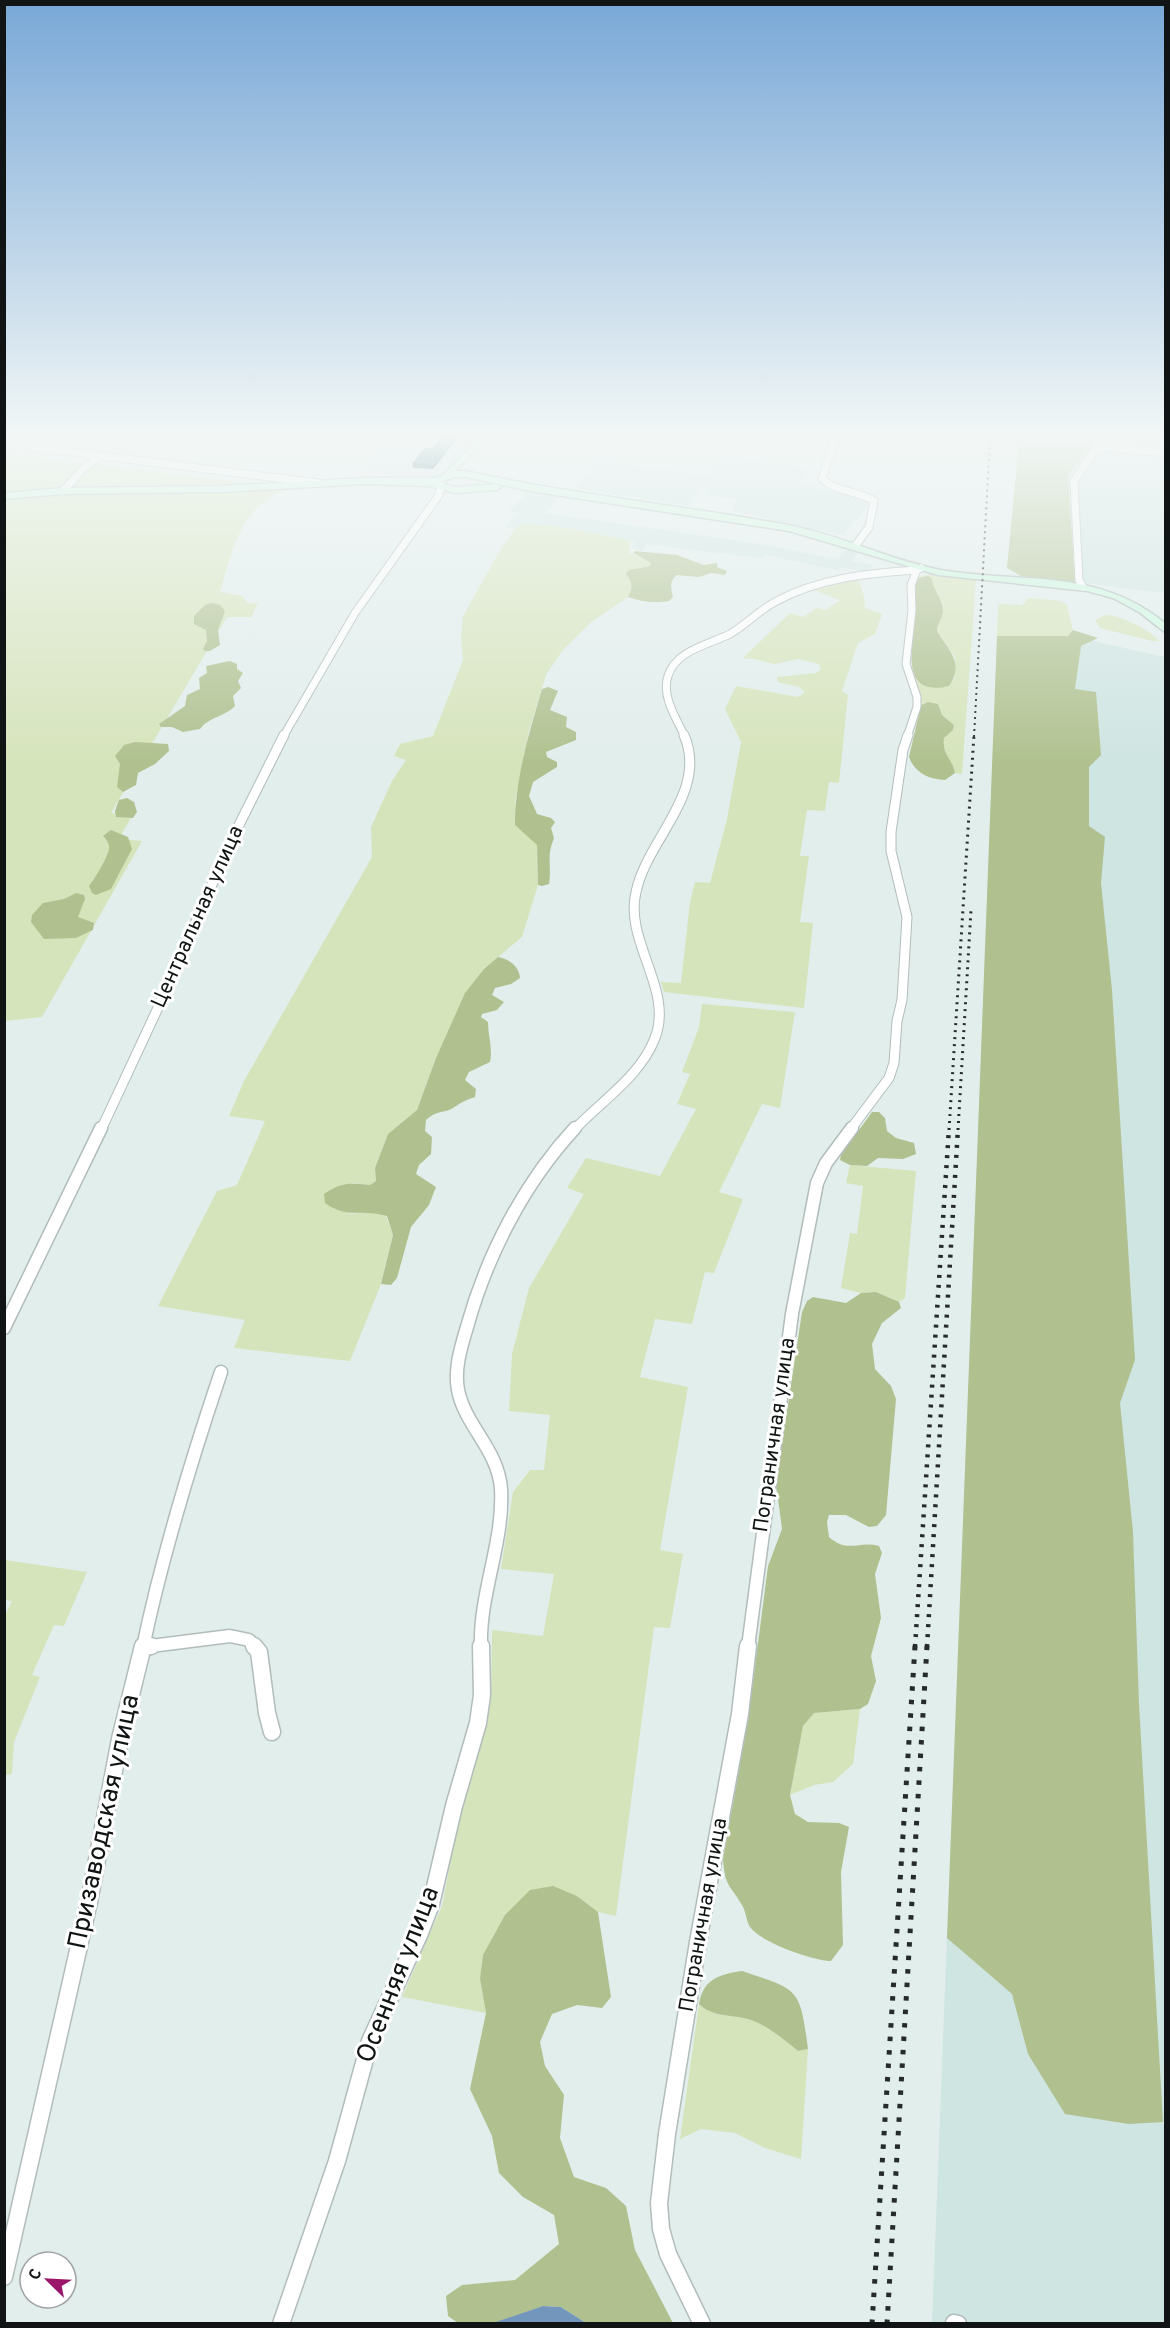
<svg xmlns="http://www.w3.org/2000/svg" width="1170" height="2328" font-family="Overpass,sans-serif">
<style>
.built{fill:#cfe5e2}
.green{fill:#d6e4bb}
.forest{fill:#b0c18f}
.water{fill:#7396bd}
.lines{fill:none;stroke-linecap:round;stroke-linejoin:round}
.street-far3-casing{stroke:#b1bcbb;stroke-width:9}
.street-far2-casing{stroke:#b1bcbb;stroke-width:11}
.street-far1-casing{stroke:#b1bcbb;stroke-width:15}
.street-casing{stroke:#b1bcbb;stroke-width:19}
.secondary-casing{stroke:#b1bcbb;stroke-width:3}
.street-far3{stroke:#fff;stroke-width:7}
.street-far2{stroke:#fff;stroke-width:9}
.street-far1{stroke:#fff;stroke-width:12}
.street{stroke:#fff;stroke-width:16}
.secondary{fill:#cef8e0;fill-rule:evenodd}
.rail-far3{stroke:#262b2a;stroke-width:2;stroke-dasharray:2 4;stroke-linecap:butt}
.rail-far2{stroke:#262b2a;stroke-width:3;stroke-dasharray:2 5;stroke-linecap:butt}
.rail-far1{stroke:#262b2a;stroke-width:4.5;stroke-dasharray:3 7;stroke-linecap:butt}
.rail{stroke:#262b2a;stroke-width:5;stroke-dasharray:4.5 9;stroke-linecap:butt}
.wall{fill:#154e5e}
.shaded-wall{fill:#11404c}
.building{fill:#185b6d;stroke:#11404c;stroke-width:1.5}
.labels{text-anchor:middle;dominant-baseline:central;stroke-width:6;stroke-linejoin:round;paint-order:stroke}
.street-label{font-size:21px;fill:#101414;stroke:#fff}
.near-street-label{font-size:26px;fill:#101414;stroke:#fff}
</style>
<rect width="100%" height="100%" fill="#e2eeec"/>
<path class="built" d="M395 438H478L452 469 435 478 420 480 361 471Z
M1098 438H1165V593L1075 582 1068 476Z
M722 455 810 468 800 484 867 500 866 509 843 535 732 511 737 500 704 495 707 489 699 488 689 506 575 488 597 461 708 475Z
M528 492 559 497 545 513 760 544 837 559 847 549 859 551 851 561 872 565 868 572 840 567 838 570 766 555 762 558 743 556 646 544 643 550 632 548 635 542 574 529 524 523 516 528 506 527 517 513 509 511Z
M998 620 1165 657 1166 2323 932 2324Z"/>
<path class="green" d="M5 454 292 488C283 492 273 495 266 500 239 518 228 563 220 592L242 596 248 603 258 604 251 617H227L111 813 132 816 119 839 142 841 42 1017 5 1021Z
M524 523 574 529 631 541 629 553 651 562V566L636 568C631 580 634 587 628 597L589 624 562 651 546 675 529 731 515 802 537 845 538 885 522 937 484 969 436 1058 417 1110 388 1134 375 1168 376 1181 370 1185 352 1183 350 1214 371 1211 386 1216 393 1235 381 1284 350 1361 234 1348 245 1320 158 1306 217 1191 237 1185 265 1121 229 1116 244 1081 372 857 371 827 392 781 406 760 394 756 400 744 433 736 463 660 461 637 463 616 502 547 516 528Z
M929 574 976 580 962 774 955 773C952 757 942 756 944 738L953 730 954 725 942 715 937 704 923 703 921 705 913 675 918 681 954 679 955 657 937 631C937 624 943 618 943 611 943 599 932 589 931 578H918Z
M858 579 864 596 865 608 882 614 875 634 858 643 842 691 848 695 839 783 829 782 825 811 807 810 800 856H809L800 922 813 923 804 1008 664 992 661 982 681 983 690 902 695 882 710 883 727 819 741 742 725 709 736 686 798 697 805 692 799 687 778 682 777 677 816 673 821 669 819 664 798 659 775 664 750 658 742 659 790 613 803 617 817 608 826 610 840 600 814 590Z
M1028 598 1061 601 1067 605 1073 630 1068 636H997L998 604 1022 605Z
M1105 615C1118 614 1151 630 1159 641H1152L1100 628 1095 620Z
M702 1004 795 1012 780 1108 762 1104 719 1192 743 1199 714 1273 705 1272 692 1324 655 1319 640 1377 688 1387 660 1550 683 1554 670 1628 654 1627 616 1916 598 1912 577 1896 480 1979 486 2013 402 1997 442 1906 461 1808 491 1694 492 1630 543 1636 554 1574 501 1569 513 1492 530 1470H544L550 1415 509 1411 512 1354 529 1288 584 1194 567 1188 586 1158 660 1176 696 1109 677 1104 690 1074 682 1072 699 1027Z
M850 1165 916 1171 905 1298 899 1302 876 1292 861 1293 841 1288 850 1233 857 1234 863 1186 846 1183Z
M5 1560 87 1572 64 1626 54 1625 32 1675 40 1677 14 1742 12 1774 5 1775 4 1617 12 1601 5 1600Z
M860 1709 853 1764 833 1782 814 1785 790 1795 803 1726 814 1713Z
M699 2004C713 2018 733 2014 751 2020 770 2027 783 2039 798 2051L808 2049 801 2159 765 2148 735 2133 701 2129 680 2139Z"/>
<path class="forest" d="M1017 438H1098L1068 476 1075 582 1021 576 1007 568 1018 453Z
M635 551 677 555 704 565 717 563V567L727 571 725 575 711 573 699 577 677 575C669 581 671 588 673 597L669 601C656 603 641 602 628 597 633 588 633 582 626 574L629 570 650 566 651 563 633 553Z
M928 576 932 578C932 589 943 599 943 611 943 618 937 624 937 631 948 650 965 662 949 686 896 699 914 640 916 611 917 600 913 588 918 578Z
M212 603 220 605 225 611 218 630 220 645 210 651H205L203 649 207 641 206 630 194 624V616L205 605Z
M1073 630 1098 638 1081 646 1075 689 1096 692 1101 755 1089 767V826L1105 837 1101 883 1112 990 1135 1360 1120 1403 1133 1532 1139 1704 1163 2122 1129 2124 1065 2114 1028 2054 1012 1994 947 1938 997 636H1068Z
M230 661 237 664V669L243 673 238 681 241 688 233 696 235 706C224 717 209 717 200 729L183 732 172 727H161L159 724 185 706 187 695 200 689 199 678 207 673 206 666Z
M548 687 558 691 550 710 567 717 566 727 576 732V740L546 752 547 757 557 762V767L533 782 529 796 537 814 551 818 555 822 551 828 554 838C546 857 552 865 549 884L542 886 538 885 537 845 515 825C515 779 529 733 542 689Z
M928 702 938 704 942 715 954 725 953 730 944 738C942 756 952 757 955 773L945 780C928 779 915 773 909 757L921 705Z
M135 742 168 744 169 751 155 764 138 773 136 785 123 792 117 787 120 764 115 756 124 745Z
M127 798 134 802 137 812 133 818 116 817 115 811 119 800Z
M111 830 128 837 132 849 111 889 96 895 92 893 89 886C94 880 108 857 109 849 110 844 106 839 103 836Z
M76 893 84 895 85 899 78 917 94 923 93 930 76 938 44 939 31 922 32 915 43 903 64 899Z
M498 957C509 959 519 966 520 978L511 984 495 988 492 995 504 1002 497 1010 482 1014 481 1017 488 1022C488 1036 493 1049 490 1062L469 1072 465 1080 476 1089 475 1097C465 1100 461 1103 453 1108 443 1114 439 1109 426 1120L425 1131 432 1137 431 1154 419 1165 416 1174 436 1187 429 1205 411 1227 397 1278 391 1285 381 1284 393 1235 387 1216C363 1209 346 1219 325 1203L324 1194C342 1182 349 1183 370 1185L376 1181 375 1168 388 1134 417 1110 436 1058 465 993 484 969Z
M872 1112H879L885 1118 887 1131 896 1138 914 1143 916 1154 903 1159 878 1158 867 1166 850 1165 840 1160 841 1155Z
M876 1292 899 1302 901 1308 882 1323 872 1344 875 1369 891 1386 896 1399 886 1515 877 1526 869 1527 846 1515H829L827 1522 829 1537C848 1554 859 1540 879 1546L882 1553 875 1574 881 1618 871 1656 876 1681 868 1704 860 1709 814 1713 803 1726 790 1795 795 1814 808 1822 839 1823 849 1827 841 1872 843 1945 831 1961C814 1961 760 1942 750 1927 746 1921 746 1911 742 1905 729 1883 725 1887 723 1859L748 1721 768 1566 782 1529 776 1484 802 1312 807 1301 813 1297 846 1303 861 1293Z
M553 1886 577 1896 598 1912 611 1997 602 2008 577 2005 552 2014 540 2042 545 2066 564 2095 560 2138 574 2177 606 2188 626 2206 635 2250 673 2323H586L561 2307 543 2306 496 2323H458L448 2316 446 2296 462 2285 515 2280 559 2244 554 2215 523 2197 499 2173 492 2136 470 2089 486 2013 480 1979 483 1955 505 1915 530 1890Z
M742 1971C799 1990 800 1987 808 2049L798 2051C783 2039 770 2027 751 2020 733 2014 713 2018 699 2004 703 1979 720 1974 742 1971Z"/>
<path class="water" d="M543 2306 561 2307 586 2323H493Z"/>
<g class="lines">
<defs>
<path id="street-far3" d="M835 438 822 479C837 493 858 490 874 501L869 527 856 545
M31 447 318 483
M63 491 84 468 100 456
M1083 587 1079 580 1074 481 1094 451 1102 447 1166 453
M283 737 355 613 439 495 441 485
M685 737C677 719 661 697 668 676 676 650 708 645 730 634 746 625 758 611 775 602 818 578 869 573 917 570
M907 737 917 707V697L906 664 912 610 911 585 917 570 921 568"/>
<path id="street-far2" d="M101 1130 170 982 229 845 284 735
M574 1130C601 1101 640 1077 655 1038 674 989 624 942 636 892 647 839 709 792 684 735
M850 1130 889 1078 894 1063 897 1021 902 1000 907 917 891 851V832L903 750 908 735"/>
<path id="street-far1" d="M4 1328 101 1128
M143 1647 230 1636 249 1640 255 1647
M143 1647C163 1552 190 1464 221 1372
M481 1647C479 1594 504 1543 501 1489 498 1449 465 1426 458 1390 454 1369 461 1347 467 1327 487 1255 524 1183 575 1128
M748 1647 792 1314 817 1183 826 1163 852 1128"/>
<path id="street" d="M254 1646 259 1652 267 1713 272 1732
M143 1647 151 1646
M4 2277 89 1902 120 1739 143 1646
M954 2323 958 2324
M281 2324 337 2161 370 2041 419 1935 431 1904 454 1806 478 1723 482 1695 481 1646
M702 2324 668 2254 661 2229 659 2203 667 2134 698 1942 740 1714 748 1646"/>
<path id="secondary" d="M479 438H487L455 471H466C573 495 681 505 788 525 841 535 889 560 941 570 1022 584 1098 567 1166 624V633L1139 612 1113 598 1087 591 938 575 789 531 530 491 466 477H455L438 483 455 487 497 484 501 487 497 490 455 493 429 486 364 484 222 492 63 494 4 499V493L63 488 222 486 364 478H434L442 476Z"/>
</defs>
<use href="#street-far3" class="street-far3-casing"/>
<use href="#street-far2" class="street-far2-casing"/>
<use href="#street-far1" class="street-far1-casing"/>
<use href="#street" class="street-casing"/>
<use href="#secondary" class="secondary-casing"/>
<use href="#street-far3" class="street-far3"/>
<use href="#street-far2" class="street-far2"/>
<use href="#street-far1" class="street-far1"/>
<use href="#street" class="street"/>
<use href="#secondary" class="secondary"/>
<path class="rail-far3" d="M974 737 990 438"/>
<path class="rail-far2" d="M949 1130 974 735
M958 1130 971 910"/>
<path class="rail-far1" d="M915 1647 949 1128
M927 1647 958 1128"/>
<path class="rail" d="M872 2324 915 1646
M887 2324 927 1646"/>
</g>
<path class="wall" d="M441 438H456V440L433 469 413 468V464L432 449Z"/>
<path class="shaded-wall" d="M455 438H456V440L433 469V466Z"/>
<path class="building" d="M441 438H455L433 466 413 464 425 449H432Z"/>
<linearGradient id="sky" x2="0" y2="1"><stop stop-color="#79a8d7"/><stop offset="0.57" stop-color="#f2f7f6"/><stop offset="1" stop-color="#f2f7f6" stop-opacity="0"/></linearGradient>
<rect width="1170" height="764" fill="url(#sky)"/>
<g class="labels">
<g class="street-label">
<text transform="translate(198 917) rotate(-66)">Центральная улица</text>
<text transform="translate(775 1435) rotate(-82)">Пограничная улица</text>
<text transform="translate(704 1915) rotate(-80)">Пограничная улица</text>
</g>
<g class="near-street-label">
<text transform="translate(105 1822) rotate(-78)">Призаводская улица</text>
<text transform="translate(399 1975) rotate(-69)">Осенняя улица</text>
</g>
</g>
<rect width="1170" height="2328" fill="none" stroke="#101414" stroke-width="12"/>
<g transform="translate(48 2280) rotate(294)"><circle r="28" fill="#ffffff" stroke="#9fa1a1" stroke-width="1.5"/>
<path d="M0-4.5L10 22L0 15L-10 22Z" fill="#99166a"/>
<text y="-9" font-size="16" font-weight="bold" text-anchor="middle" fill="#101414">С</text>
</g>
</svg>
